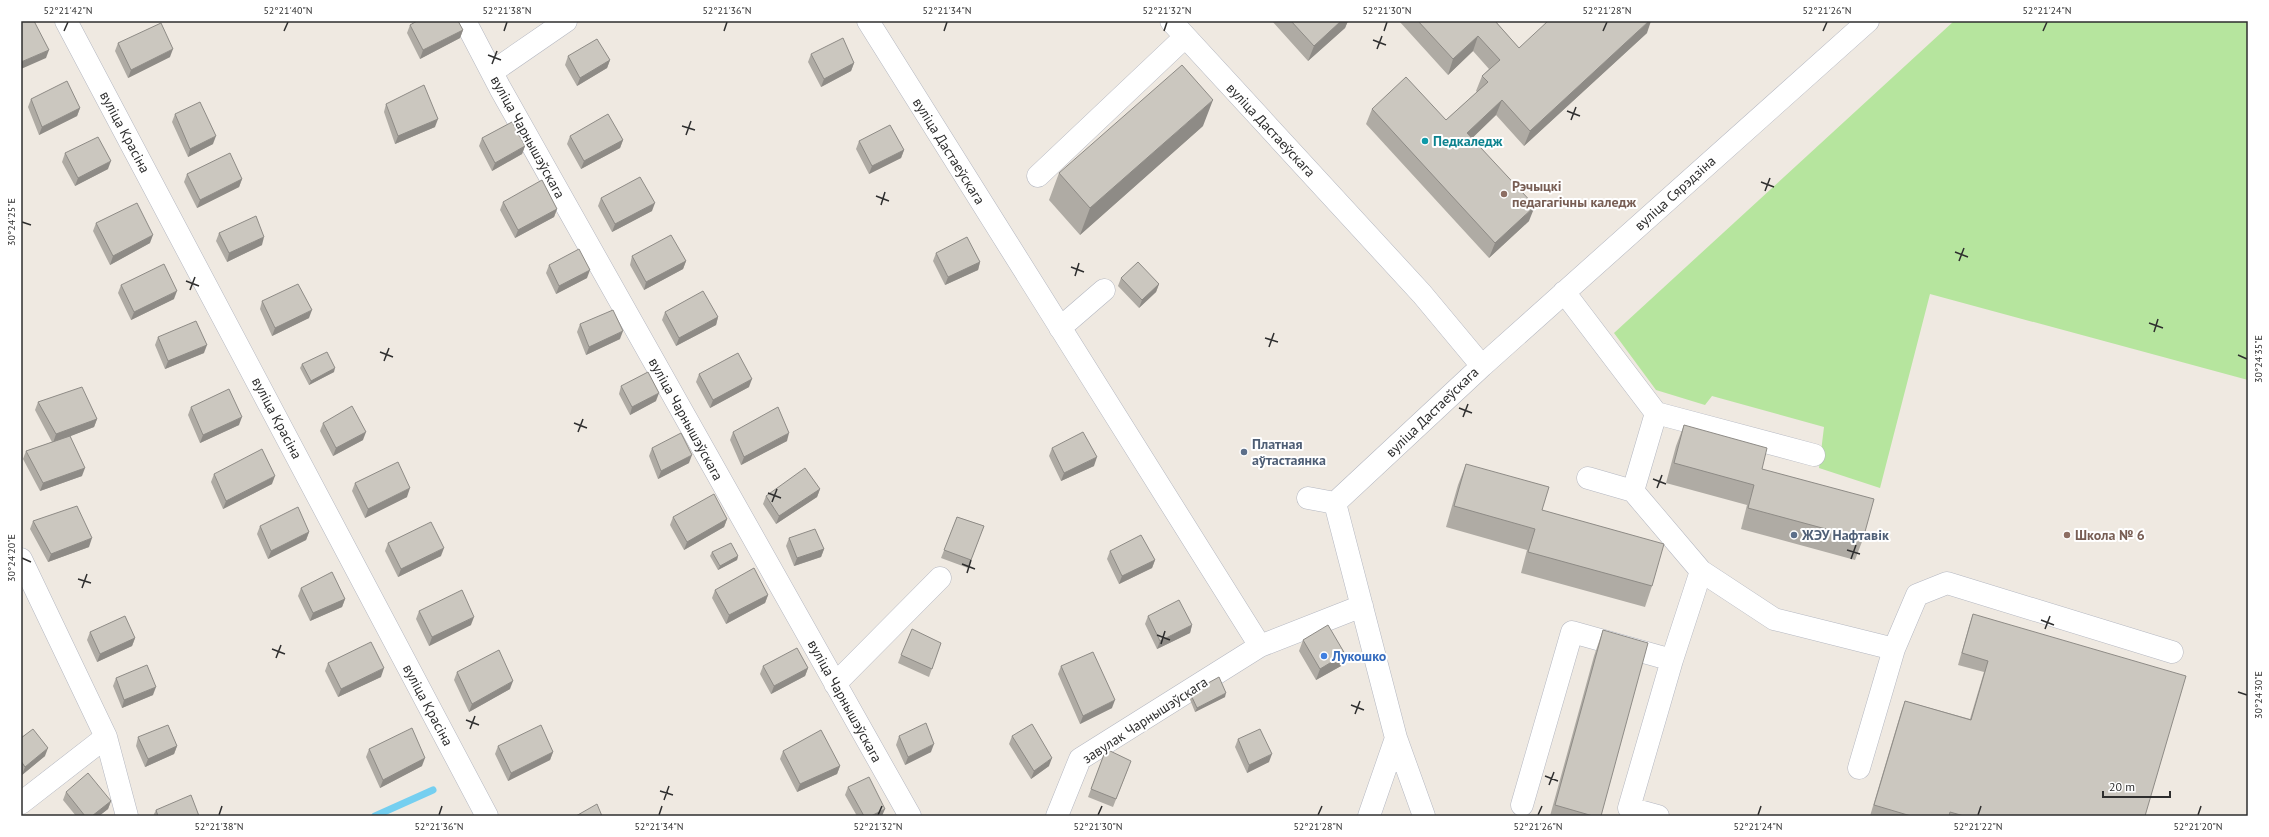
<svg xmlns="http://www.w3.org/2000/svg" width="2269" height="837" font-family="'PT Sans',sans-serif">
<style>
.green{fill:#b6e59e}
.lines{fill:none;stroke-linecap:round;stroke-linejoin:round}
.stream{stroke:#75cff0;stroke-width:7}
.minor-casing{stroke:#b4b7c1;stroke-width:23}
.minor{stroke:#fff;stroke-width:22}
.wall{fill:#afaba4}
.shaded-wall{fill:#8e8b86}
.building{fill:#cbc7bf;stroke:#8e8b86}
.ticks{fill:none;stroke:#2e2e2e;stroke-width:1.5}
.culture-dot{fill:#0f9aa8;stroke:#fff;stroke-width:1.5}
.education-dot{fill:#8d6e63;stroke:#fff;stroke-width:1.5}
.service-dot{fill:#5c6f8a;stroke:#fff;stroke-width:1.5}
.shop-dot{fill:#3f7fe0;stroke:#fff;stroke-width:1.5}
.labels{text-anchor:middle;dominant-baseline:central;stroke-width:4;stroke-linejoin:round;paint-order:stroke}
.street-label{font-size:14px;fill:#2e2e2e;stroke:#fff}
.culture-label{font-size:14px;font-weight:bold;fill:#0d838f;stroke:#fff;text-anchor:start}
.education-label{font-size:14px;font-weight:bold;fill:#785e54;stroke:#fff;text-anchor:start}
.service-label{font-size:14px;font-weight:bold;fill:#4e5e75;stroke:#fff;text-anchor:start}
.shop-label{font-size:14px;font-weight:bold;fill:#366cbe;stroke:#fff;text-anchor:start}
.neatline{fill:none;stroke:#2e2e2e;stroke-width:1.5}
.ticks-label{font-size:10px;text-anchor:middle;fill:#2e2e2e}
</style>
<rect width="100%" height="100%" fill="#efe9e1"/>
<path class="green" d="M1954 21H2248V380L1930 294 1880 488 1819 468 1824 427 1712 396 1705 405 1656 390 1614 333Z"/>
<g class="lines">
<path class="stream" d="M375 816 433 790"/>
<defs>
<path id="minor" d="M66 21 487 816
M465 21 500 88 910 816
M868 21 1260 646
M1171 21 1422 294 1482 366 1335 503 1396 738 1424 816
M492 72 566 21
M1038 176 1185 37
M1564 292 1656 413 1814 455
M1060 328 1104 290
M1482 366 1868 21
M1656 413 1633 491 1701 571 1774 619 1894 649
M1588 478 1633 491
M1308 498 1335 503
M21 559 106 737 127 816
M835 684 940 578
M1859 768 1894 649 1917 595 1947 583 2172 652
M21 803 106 737
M1522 805 1572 632 1672 660
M1057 816 1080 759 1260 646 1362 606
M1369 816 1396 738
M1658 816 1629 808 1672 660 1701 571"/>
</defs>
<use href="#minor" class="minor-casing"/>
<use href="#minor" class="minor"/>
</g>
<path class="wall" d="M1272 21H1348L1345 28 1308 61Z
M1399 21H1495L1519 48 1647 33 1524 146 1496 115 1472 138 1529 221 1489 258 1366 124 1372 109 1446 120 1477 92 1476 91 1482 76 1489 69 1473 51 1448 75Z
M410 25 463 30 460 38 420 59 407 33Z
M118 43 170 57 128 78 115 51Z
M811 54 854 63 851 71 821 87 808 62Z
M568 56 610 60 607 68 577 86 565 65Z
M31 99 80 108 77 116 39 135 28 107Z
M386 104 435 127 395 144 384 112Z
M175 114 213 144 188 157 172 122Z
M1203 126 1080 235 1049 200 1059 173Z
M570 136 623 140 620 148 581 169 567 144Z
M482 138 525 146 522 154 492 171 479 146Z
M859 141 904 150 901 158 869 174 856 149Z
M65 153 108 169 75 186 62 162Z
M187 174 242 179 239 187 197 208 184 182Z
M601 198 652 211 612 232 598 206Z
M503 202 557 209 554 217 515 238 500 210Z
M96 223 150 243 110 265 93 231Z
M219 233 262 245 227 262 216 241Z
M936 253 980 262 978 270 945 285 933 261Z
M632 256 686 261 683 269 644 290 630 265Z
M549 265 587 278 556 294 546 273Z
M1121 278 1159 284 1156 292 1139 308 1118 286Z
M121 285 174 299 131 320 118 293Z
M262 301 309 318 272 336 260 309Z
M665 312 718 317 716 325 676 346 662 320Z
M580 324 620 339 586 355 577 332Z
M158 337 204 353 165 369 155 345Z
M302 364 334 372 309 385 300 368Z
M699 374 749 387 710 408 696 382Z
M621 386 656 401 630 415 619 394Z
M38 402 97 419 94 427 70 436 82 476 40 491 23 459 26 451 52 442 35 410Z
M191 407 239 425 200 443 188 415Z
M323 423 363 440 333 456 320 431Z
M1684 425 1762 469 1863 539 1855 560 1741 529 1747 505 1666 483 1676 446Z
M733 432 787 441 741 465 730 440Z
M652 448 689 463 658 479 649 456Z
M1052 448 1094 466 1061 481 1049 456Z
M1466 464 1542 510 1652 586 1645 607 1521 573 1527 550 1446 527 1458 485Z
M214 474 272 484 223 509 211 482Z
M355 483 407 497 365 518 352 491Z
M820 489 817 497 776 524 763 504 766 496Z
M673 517 727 519 724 527 684 550 670 525Z
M957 517 984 526 968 568 941 558Z
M33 521 89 547 48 562 30 529Z
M260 526 309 532 306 540 268 559 257 534Z
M789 538 824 549 821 557 794 566 786 546Z
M388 543 441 556 398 577 385 551Z
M1110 551 1155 560 1152 568 1119 584 1107 559Z
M712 552 738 556 737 560 718 570 710 556Z
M301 588 345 599 342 607 310 621 298 596Z
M715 590 768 595 765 603 726 624 712 598Z
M419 611 471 625 429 646 416 619Z
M1973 614 2145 816H1870L1901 712 1905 701 1970 719 1984 672 1958 665 1969 626Z
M1148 616 1192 625 1190 633 1157 649 1145 624Z
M1603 630 1601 816H1550L1594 656Z
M90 632 135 638 132 646 97 662 87 640Z
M1303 640 1341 666 1316 680 1299 651Z
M941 643 929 677 898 663 901 655Z
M328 663 381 677 338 697 325 671Z
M763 666 808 668 805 676 771 694 760 674Z
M1061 666 1112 708 1080 724 1058 674Z
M457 672 510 689 469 712 454 680Z
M116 678 153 695 122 708 113 686Z
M1190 693 1225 697 1195 712 1189 697Z
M899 736 931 752 905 765 896 745Z
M1012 736 1049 766 1031 779 1009 744Z
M138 737 177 746 174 754 145 767 136 746Z
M21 738 45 756 22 775 21 774Z
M1238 739 1269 762 1247 773 1235 747Z
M498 746 553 752 550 760 508 781 495 754Z
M369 749 422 766 380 788 366 757Z
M1106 749 1128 769 1113 807 1088 797Z
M783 751 840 766 837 774 797 792 780 759Z
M848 787 882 816H857L845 795Z
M66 792 111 801 108 809 99 816H76L63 800Z
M156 810 199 816H153Z"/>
<path class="shaded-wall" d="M1341 21H1348L1345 28 1308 61 1314 46Z
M1649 21H1651L1647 33 1524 146 1530 131Z
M463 30 460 38 420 59 423 50Z
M1478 36 1473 51 1448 75 1453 59Z
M173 49 170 57 128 78 131 70Z
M49 50 46 58 21 69V62Z
M610 60 607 68 577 86 580 78Z
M854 63 851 71 821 87 824 79Z
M1213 100 1203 126 1080 235 1090 208Z
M1502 100 1496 115 1462 148 1467 133Z
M80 108 77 116 39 135 42 127Z
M438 119 435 127 395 144 398 136Z
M216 136 213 144 188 157 190 149Z
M623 140 620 148 581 169 584 161Z
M525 146 522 154 492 171 495 163Z
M904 150 901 158 869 174 872 166Z
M111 161 108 169 75 186 78 178Z
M242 179 239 187 197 208 200 200Z
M655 203 652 211 612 232 615 224Z
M1535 206 1529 221 1489 258 1495 243Z
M557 209 554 217 515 238 518 230Z
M153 235 150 243 110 265 113 256Z
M264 237 262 245 227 262 229 253Z
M686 261 683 269 644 290 646 282Z
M980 262 978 270 945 285 948 277Z
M590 270 587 278 556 294 559 286Z
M1159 284 1156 292 1139 308 1142 300Z
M177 291 174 299 131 320 134 312Z
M312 310 309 318 272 336 275 328Z
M718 317 716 325 676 346 679 338Z
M623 331 620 339 586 355 589 347Z
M207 345 204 353 165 369 168 361Z
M335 368 334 372 309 385 311 381Z
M752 379 749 387 710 408 713 400Z
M659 393 656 401 630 415 632 407Z
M242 417 239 425 200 443 203 435Z
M97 419 94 427 53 443 56 434Z
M366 432 363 440 333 456 336 448Z
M789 433 787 441 741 465 744 457Z
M692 455 689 463 658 479 661 471Z
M1097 457 1094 466 1061 481 1064 473Z
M85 468 82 476 40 491 43 483Z
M275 476 272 484 223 509 226 501Z
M410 488 407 497 365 518 368 509Z
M820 489 817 497 776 524 779 516Z
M727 519 724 527 684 550 687 542Z
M309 532 306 540 268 559 271 551Z
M92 538 89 547 48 562 51 554Z
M444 548 441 556 398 577 401 569Z
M824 549 821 557 794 566 797 558Z
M738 556 737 560 718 570 720 566Z
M1155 560 1152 568 1119 584 1122 576Z
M768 595 765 603 726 624 729 615Z
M345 599 342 607 310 621 313 613Z
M474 617 471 625 429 646 432 637Z
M1192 625 1190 633 1157 649 1160 641Z
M135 638 132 646 97 662 100 654Z
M1345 654 1341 666 1316 680 1320 669Z
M384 668 381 677 338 697 341 689Z
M808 668 805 676 771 694 774 686Z
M513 681 510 689 469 712 472 704Z
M156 687 153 695 122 708 124 700Z
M1226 693 1225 697 1195 712 1197 708Z
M1115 700 1112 708 1080 724 1083 716Z
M934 744 931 752 905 765 908 757Z
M177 746 174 754 145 767 148 759Z
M48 748 45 756 22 775 25 767Z
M553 752 550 760 508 781 511 773Z
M1272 754 1269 762 1247 773 1249 765Z
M425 758 422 766 380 788 383 780Z
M1052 758 1049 766 1031 779 1034 771Z
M840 766 837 774 797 792 800 784Z
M111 801 108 809 99 816H92Z
M885 809 882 816H871Z"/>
<path class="building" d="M22 21H34L49 50 21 62V22Z
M417 21H458L463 30 423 50 410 25Z
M1291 21H1341L1314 46Z
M1418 21H1495L1519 48 1548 21H1649L1530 131 1502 100 1467 133 1535 206 1495 243 1372 109 1406 77 1446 120 1488 82 1482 76 1500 60 1478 36 1453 59Z
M161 23 173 49 131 70 118 43Z
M843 38 854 63 824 79 811 54Z
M597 39 610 60 580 78 568 56Z
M1182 65 1213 100 1090 208 1059 173Z
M67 81 80 108 42 127 31 99Z
M424 85 438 119 398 136 386 104Z
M200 102 216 136 190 149 175 114Z
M608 114 623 140 584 161 570 136Z
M512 122 525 146 495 163 482 138Z
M890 125 904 150 872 166 859 141Z
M98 137 111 161 78 178 65 153Z
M230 153 242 179 200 200 187 174Z
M640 177 655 203 615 224 601 198Z
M542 180 557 209 518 230 503 202Z
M137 203 153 235 113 256 96 223Z
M256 216 264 237 229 253 219 233Z
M671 235 686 261 646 282 632 256Z
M967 237 980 262 948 277 936 253Z
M579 249 590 270 559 286 549 265Z
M1138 262 1159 284 1142 300 1121 278Z
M164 264 177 291 134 312 121 285Z
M298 284 312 310 275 328 262 301Z
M703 291 718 317 679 338 665 312Z
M613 310 623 331 589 347 580 324Z
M196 321 207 345 168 361 158 337Z
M327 352 335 368 311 381 302 364Z
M738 353 752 379 713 400 699 374Z
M648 372 659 393 632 407 621 386Z
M82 387 97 419 56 434 38 402Z
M229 389 242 417 203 435 191 407Z
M352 406 366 432 336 448 323 423Z
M778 407 789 433 744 457 733 432Z
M1684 425 1767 448 1762 469 1874 499 1863 539 1748 508 1754 485 1674 463Z
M1083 432 1097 457 1064 473 1052 448Z
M681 433 692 455 661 471 652 448Z
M70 436 85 468 43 483 26 451Z
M262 449 275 476 226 501 214 474Z
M398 462 410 488 368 509 355 483Z
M1466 464 1549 487 1542 510 1664 544 1652 586 1528 552 1535 529 1454 506Z
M805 468 820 489 779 516 766 496Z
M714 494 727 519 687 542 673 517Z
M77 506 92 538 51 554 33 521Z
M298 507 309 532 271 551 260 526Z
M957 517 984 526 971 560 944 550Z
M431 522 444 548 401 569 388 543Z
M815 529 824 549 797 558 789 538Z
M1141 535 1155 560 1122 576 1110 551Z
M731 543 738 556 720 566 712 552Z
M754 568 768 595 729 615 715 590Z
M332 572 345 599 313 613 301 588Z
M462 590 474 617 432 637 419 611Z
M1179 600 1192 625 1160 641 1148 616Z
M1973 614 2186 676 2145 816H1964L1950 812 1949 816H1911L1874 805 1905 701 1971 720 1988 661 1962 653Z
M125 616 135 638 100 654 90 632Z
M1328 625 1345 654 1320 669 1303 640Z
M912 629 941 643 932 669 901 655Z
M1603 630 1648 643 1601 816H1593L1555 805Z
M371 642 384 668 341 689 328 663Z
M797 648 808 668 774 686 763 666Z
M499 650 513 681 472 704 457 672Z
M1093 652 1115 700 1083 716 1061 666Z
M147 665 156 687 124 700 116 678Z
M1219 677 1226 693 1197 708 1190 693Z
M926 723 934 744 908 757 899 736Z
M1032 724 1052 758 1034 771 1012 736Z
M168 725 177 746 148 759 138 737Z
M541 725 553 752 511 773 498 746Z
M412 728 425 758 383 780 369 749Z
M33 729 48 748 25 767 21 761V738Z
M1260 729 1272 754 1249 765 1238 739Z
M821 730 840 766 800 784 783 751Z
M1106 749 1131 761 1116 799 1091 789Z
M88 773 111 801 92 816H85L66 792Z
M869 777 885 809 871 816H864L848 787Z
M191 795 199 816H158L156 810Z
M597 804 602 816H576Z"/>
<path class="ticks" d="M64 31 68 22M284 31 288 22M504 31 507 22M724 31 727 22M944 31 947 22M1164 31 1167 22M1384 31 1387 22M1603 31 1607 22M1823 31 1827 22M2043 31 2047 22M1373 40 1386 45M1377 49 1382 36M488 55 501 60M492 64 497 51M1567 111 1580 116M1571 120 1576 107M682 126 695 130M686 135 691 121M1761 182 1774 187M1765 191 1770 178M876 196 889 201M881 205 885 192M22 222 31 225M1955 252 1968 257M1959 261 1964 248M1071 267 1084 272M1075 276 1079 263M186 281 199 286M190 290 195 277M2149 323 2163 328M2154 332 2158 319M1265 338 1278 342M1269 347 1274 333M380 352 393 357M2238 355 2247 359M384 361 389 348M1459 408 1472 413M1463 417 1468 404M574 423 587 428M578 432 583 419M1653 479 1666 484M1657 488 1662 475M768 493 781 498M772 502 777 489M1847 550 1860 554M22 558 31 562M1851 559 1856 545M962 564 975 569M967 573 971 560M78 579 91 583M82 588 87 574M2041 620 2054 625M2045 629 2050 616M1157 635 1170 640M1161 644 1165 631M272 649 285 654M276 658 281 645M2238 692 2247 695M1351 705 1364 710M1355 714 1360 701M466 720 479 725M470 729 475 716M1545 776 1558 781M1549 785 1554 772M660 791 673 795M664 800 669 786M219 815 222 806M439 815 442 806M659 815 662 806M878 815 882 806M1098 815 1102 806M1318 815 1322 806M1538 815 1542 806M1758 815 1761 806M1978 815 1981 806M2198 815 2201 806"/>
<circle class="culture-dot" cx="1425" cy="141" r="4"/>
<g class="education-dot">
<circle cx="1504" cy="194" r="4"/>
<circle cx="2067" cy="535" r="4"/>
</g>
<g class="service-dot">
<circle cx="1244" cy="452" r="4"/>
<circle cx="1794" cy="535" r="4"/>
</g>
<circle class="shop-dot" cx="1324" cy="656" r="4"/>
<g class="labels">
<g class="street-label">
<text transform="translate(1271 130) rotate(47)">вуліца Дастаеўскага</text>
<text transform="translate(125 132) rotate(62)">вуліца Красіна</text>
<text transform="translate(528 137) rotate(61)">вуліца Чарнышэўскага</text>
<text transform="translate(949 151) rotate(58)">вуліца Дастаеўскага</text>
<text transform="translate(1675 193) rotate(-42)">вуліца Сярэдзіна</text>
<text transform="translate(1432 412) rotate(-44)">вуліца Дастаеўскага</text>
<text transform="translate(277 418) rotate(62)">вуліца Красіна</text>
<text transform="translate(686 419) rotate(61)">вуліца Чарнышэўскага</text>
<text transform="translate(845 701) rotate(61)">вуліца Чарнышэўскага</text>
<text transform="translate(428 705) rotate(62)">вуліца Красіна</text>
<text transform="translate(1145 720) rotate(-33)">завулак Чарнышэўскага</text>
</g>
<g class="culture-label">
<text x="1433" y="141">Педкаледж</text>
</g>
<g class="education-label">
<text x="1512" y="186">Рэчыцкі<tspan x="1512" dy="16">педагагічны каледж</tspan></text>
<text x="2075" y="535">Школа № 6</text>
</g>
<g class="service-label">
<text x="1252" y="444">Платная<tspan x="1252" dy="16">аўтастаянка</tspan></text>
<text x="1802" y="535">ЖЭУ Нафтавік</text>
</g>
<g class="shop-label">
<text x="1332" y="656">Лукошко</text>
</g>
</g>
<rect width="2269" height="837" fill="none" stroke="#ffffff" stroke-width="44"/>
<path d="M2103 791v6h67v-6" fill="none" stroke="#2e2e2e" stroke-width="2"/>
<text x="2109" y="791" font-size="12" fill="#2e2e2e" stroke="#ffffff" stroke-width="3" paint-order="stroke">20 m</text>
<rect x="22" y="22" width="2225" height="793" class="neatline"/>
<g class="ticks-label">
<text x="68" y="14">52°21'42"N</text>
<text x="288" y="14">52°21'40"N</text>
<text x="507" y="14">52°21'38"N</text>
<text x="727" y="14">52°21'36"N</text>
<text x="947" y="14">52°21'34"N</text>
<text x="1167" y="14">52°21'32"N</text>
<text x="1387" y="14">52°21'30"N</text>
<text x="1607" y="14">52°21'28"N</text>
<text x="1827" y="14">52°21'26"N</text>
<text x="2047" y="14">52°21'24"N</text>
<text transform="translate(11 222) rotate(-90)" y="4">30°24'25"E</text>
<text transform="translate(2258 359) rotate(-90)" y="4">30°24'35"E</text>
<text transform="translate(11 558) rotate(-90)" y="4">30°24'20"E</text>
<text transform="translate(2258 695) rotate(-90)" y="4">30°24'30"E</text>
<text x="219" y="830">52°21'38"N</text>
<text x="439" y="830">52°21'36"N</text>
<text x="659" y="830">52°21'34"N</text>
<text x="878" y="830">52°21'32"N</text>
<text x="1098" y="830">52°21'30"N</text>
<text x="1318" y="830">52°21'28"N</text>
<text x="1538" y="830">52°21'26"N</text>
<text x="1758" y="830">52°21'24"N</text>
<text x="1978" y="830">52°21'22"N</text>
<text x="2198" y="830">52°21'20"N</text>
</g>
</svg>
